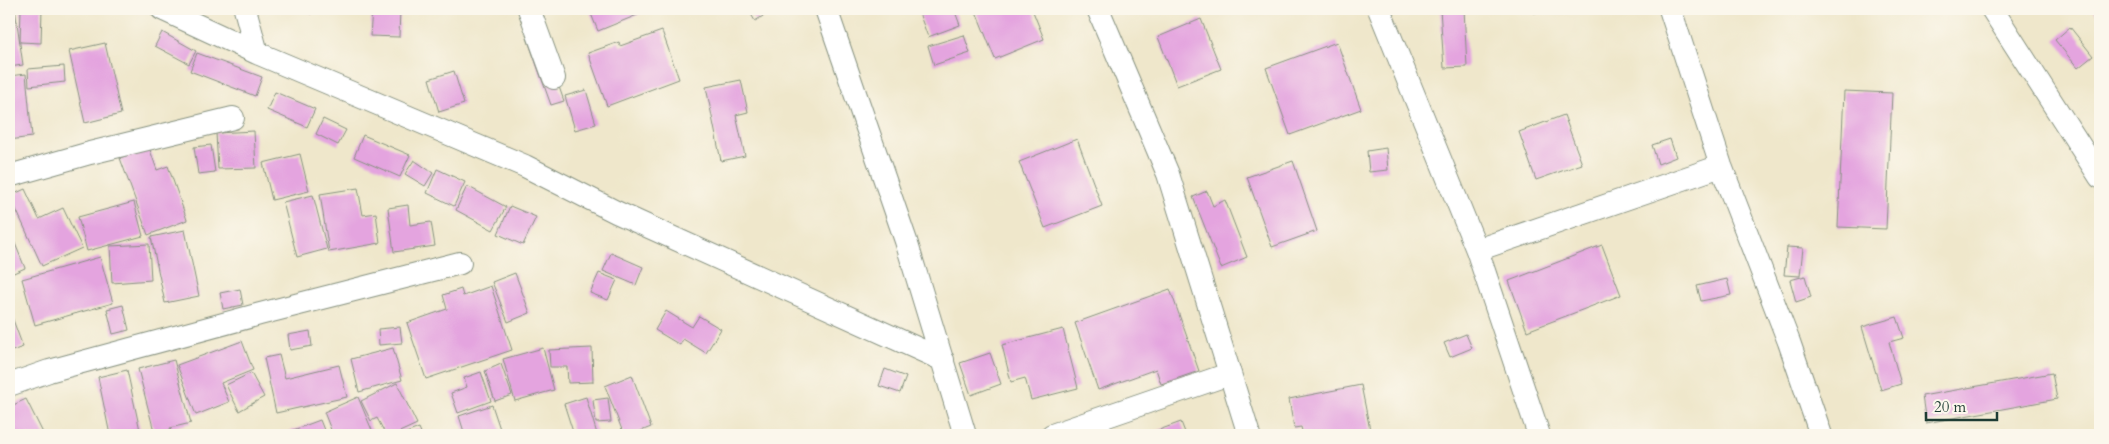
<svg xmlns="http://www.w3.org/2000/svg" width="2109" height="444" font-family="Cardo,serif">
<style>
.building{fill:#e4a4df}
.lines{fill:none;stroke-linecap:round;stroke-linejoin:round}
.minor-casing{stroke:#879280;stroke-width:24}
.minor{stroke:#fff;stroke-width:22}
</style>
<rect width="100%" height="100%" fill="#fbf7ec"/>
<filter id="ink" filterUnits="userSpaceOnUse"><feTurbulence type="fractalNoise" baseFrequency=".02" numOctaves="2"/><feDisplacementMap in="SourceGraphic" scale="10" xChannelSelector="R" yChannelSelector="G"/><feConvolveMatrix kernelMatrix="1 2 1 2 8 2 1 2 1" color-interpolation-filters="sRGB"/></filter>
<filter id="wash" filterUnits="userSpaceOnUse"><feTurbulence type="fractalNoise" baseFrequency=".0096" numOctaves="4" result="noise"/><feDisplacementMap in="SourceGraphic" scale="20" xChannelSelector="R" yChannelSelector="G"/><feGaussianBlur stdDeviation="1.12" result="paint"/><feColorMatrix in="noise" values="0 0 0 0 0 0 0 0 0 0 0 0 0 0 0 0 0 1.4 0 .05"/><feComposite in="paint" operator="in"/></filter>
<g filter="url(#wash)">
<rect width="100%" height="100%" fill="#efe7cb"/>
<g id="blocks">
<path class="building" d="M9 9H15L23 65 9 67Z
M21 9H42L41 43 20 42Z
M308 9H327L310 14Z
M372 9H400L399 37 370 36Z
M589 9H652L598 31Z
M748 9H766L768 13 755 21Z
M929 9H954L960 25 928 37 919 13Z
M975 9H1032L1044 39 995 59Z
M1440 9H1464L1467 67 1444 68Z
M1533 9H1549V10L1534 13Z
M2093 9H2100V19Z
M1201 19 1221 69 1177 86 1158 37Z
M2070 27 2093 56 2078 68 2055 40Z
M539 30 564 101 551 105 526 35Z
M662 31 679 79 607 106 588 53 619 42 620 46Z
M162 32 196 51 189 64 155 46Z
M964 35 970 53 934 65 928 46Z
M1337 42 1361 109 1290 135 1266 68Z
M105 43 121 114 85 123 69 51Z
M197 53 262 77 255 96 190 71Z
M64 66 65 82 29 86 28 69Z
M454 71 464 104 439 112 429 79Z
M26 74 32 137 9 140V76Z
M741 80 748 112 736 115 745 156 721 161 706 87Z
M586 90 596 124 575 130 565 96Z
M1844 91 1892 93 1886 229 1838 227Z
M275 92 315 109 307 127 267 110Z
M1564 115 1582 164 1536 180 1519 132Z
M323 119 346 130 338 145 316 134Z
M254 131 256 168 218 169 216 133Z
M363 135 410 155 400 177 354 157Z
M1077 139 1102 206 1045 228 1019 162Z
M1670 139 1676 157 1658 164 1652 145Z
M211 145 215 172 198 174 194 147Z
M149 147 157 170 168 166 187 220 148 235 120 158Z
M1386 148 1388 170 1369 172 1367 151Z
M300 154 309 191 272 200 263 163Z
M414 160 433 173 425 186 405 174Z
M1293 161 1317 231 1272 247 1247 177Z
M437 169 465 182 454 206 427 193Z
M467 186 506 207 493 230 456 210Z
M358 188 363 215 376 213 380 243 329 252 320 194Z
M25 189 39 219 63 208 82 248 42 266 10 196Z
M1207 191 1213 206 1225 200 1247 257 1221 268 1193 197Z
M313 195 327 249 297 257 283 202Z
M134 202 143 236 87 251 78 217Z
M408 205 410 225 431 222 435 246 394 252 388 208Z
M510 206 536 217 523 245 498 234Z
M185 230 199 296 165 303 151 237Z
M14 241 25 268 9 275V243Z
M149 244 151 280 112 283 110 246Z
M1602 245 1621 295 1527 331 1509 281Z
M1787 247 1803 248 1800 276 1784 275Z
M611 253 643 267 636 285 603 271Z
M100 257 113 303 35 325 22 279Z
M515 273 530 313 508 322 492 282Z
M599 273 617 280 608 300 590 293Z
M1805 276 1811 297 1796 302 1790 280Z
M1727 279 1731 295 1701 301 1697 286Z
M491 286 512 350 426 379 407 323 447 309 443 295 461 289 463 296Z
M240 289 243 305 223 309 220 293Z
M1170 289 1199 371 1161 384 1156 369 1098 390 1075 323Z
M123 305 129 330 113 334 107 309Z
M9 309 23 347 9 352Z
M666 311 692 327 699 316 721 329 706 353 683 339 680 345 655 330Z
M1897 317 1904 338 1889 342 1901 384 1881 390 1862 327Z
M400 327 402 343 379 345 378 329Z
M1063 329 1078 388 1031 400 1025 378 1011 382 1002 345Z
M310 331 312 346 290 350 288 335Z
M1466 334 1472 348 1450 357 1444 343Z
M242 341 253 370 221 383 229 402 196 415 177 365Z
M393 348 402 380 359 392 351 359Z
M543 348 554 390 515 401 503 359Z
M592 348 593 382 568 383 567 367H550L549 350Z
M990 353 1001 384 971 395 960 363Z
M279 355 285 378 339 365 347 397 276 413 264 358Z
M174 360 191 423 170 428 172 435H155L138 369Z
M501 364 512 395 495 401 485 371Z
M885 369 906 377 900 393 879 386Z
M127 370 141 435H110L98 377Z
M481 372 491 401 458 413 451 393 467 387 464 378Z
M251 373 264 397 239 411 226 385Z
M2052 373 2057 399 1926 423 1922 396Z
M632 375 651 427 631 435H624L605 386Z
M397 383 417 424 393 435H386L377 418 371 421 361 401Z
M1361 385 1371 435H1303L1301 427 1294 428 1289 399Z
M358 397 374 435H333L324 412Z
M586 397 597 434 574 435 564 404Z
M608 398 611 422 596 423 593 400Z
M26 399 44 435H11L9 430V407Z
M492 405 502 435H465L459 416Z
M320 420 326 435H280Z
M1181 422 1186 435H1145Z
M419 428 422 435H401Z"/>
</g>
</g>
<g filter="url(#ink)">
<use href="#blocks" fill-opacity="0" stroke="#879280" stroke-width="1"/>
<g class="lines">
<defs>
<path id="minor" d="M162 9 257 53 525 166 616 212 943 360
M245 9 257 53
M529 9 554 78
M826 9 906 241 965 435
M1098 9 1168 174 1249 435
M1379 9 1477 250 1539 435
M1670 9 1721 166 1789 342 1821 435
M1992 9 2100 177
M9 176 90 153 233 118
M1477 250 1721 166
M9 385 49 371 260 314 460 263
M1052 435 1229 374"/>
</defs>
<use href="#minor" class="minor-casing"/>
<use href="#minor" class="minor"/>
</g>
</g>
<rect width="2109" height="444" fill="none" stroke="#fbf7ec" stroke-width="30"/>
<path d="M1926 412v8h71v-8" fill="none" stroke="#1f3d34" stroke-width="2.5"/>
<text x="1934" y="412" font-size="15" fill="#1f3d34" stroke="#fbf7ec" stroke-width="4" paint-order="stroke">20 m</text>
</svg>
